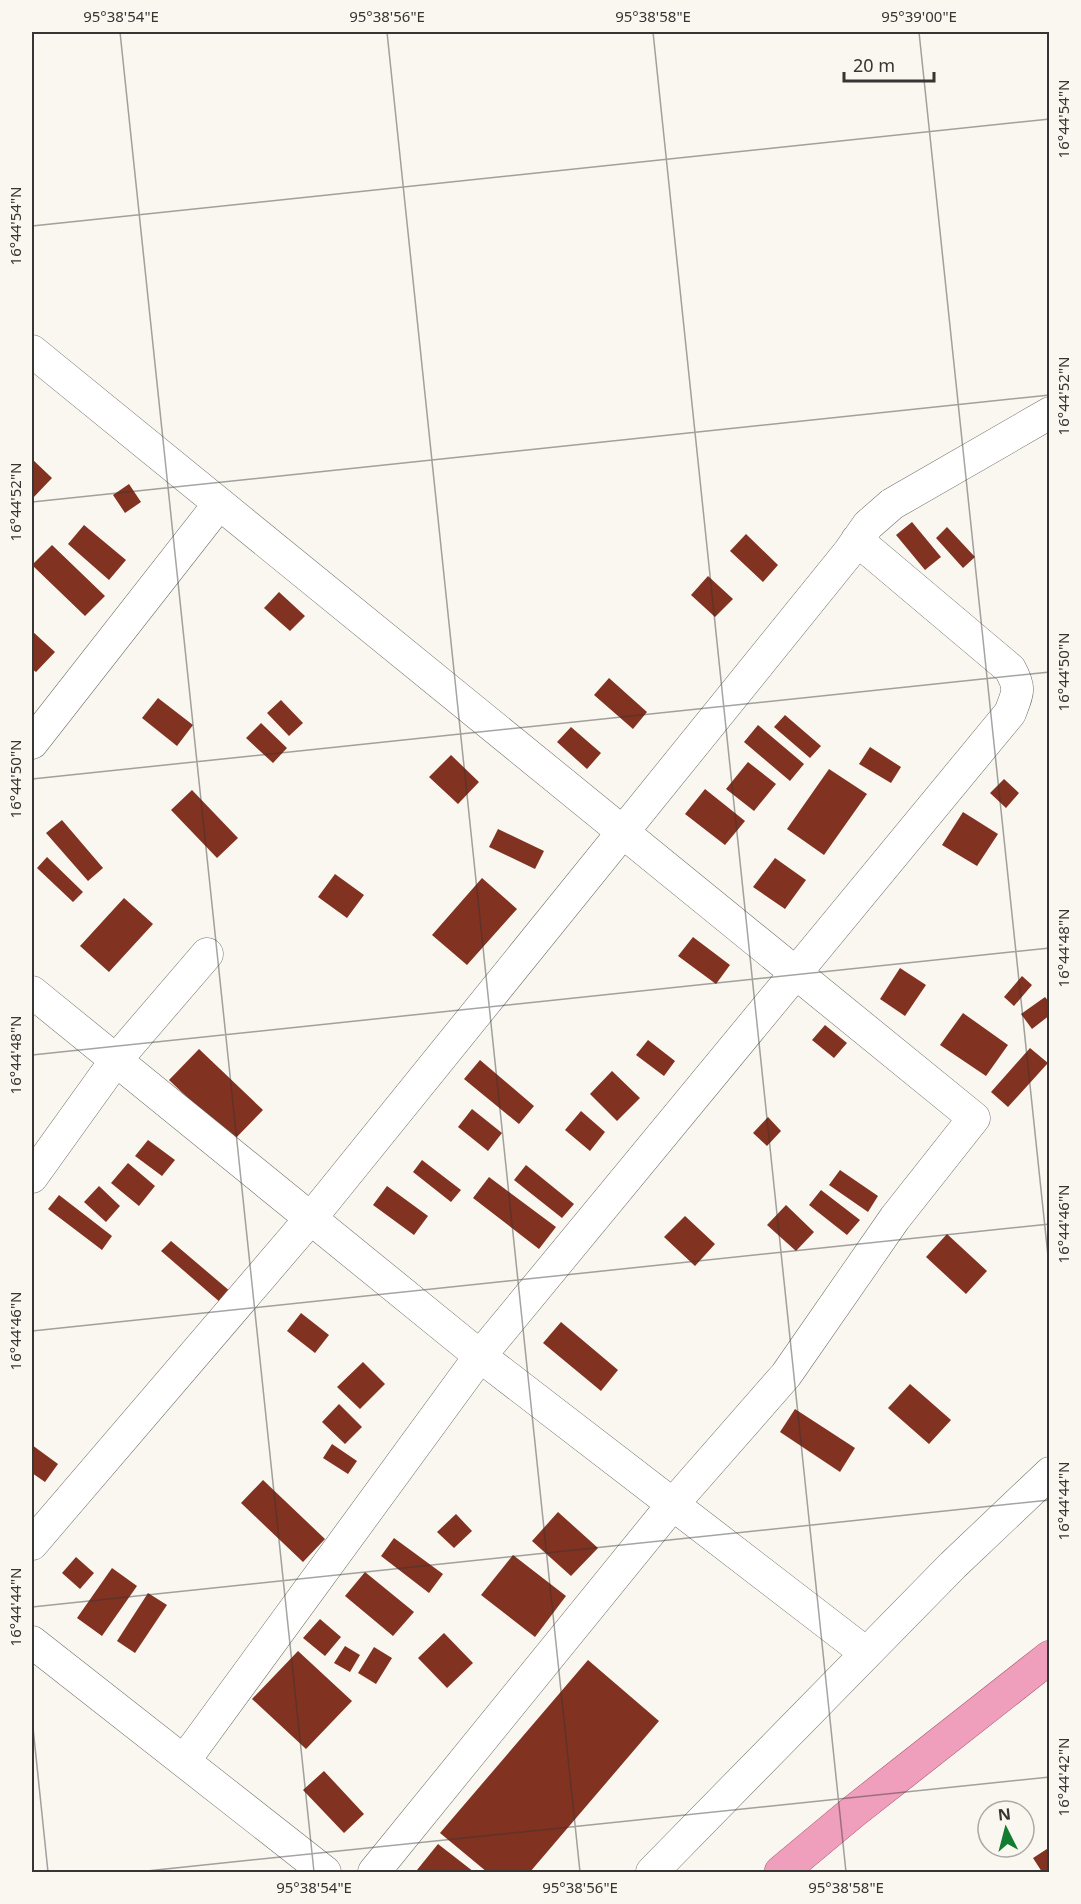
<svg xmlns="http://www.w3.org/2000/svg" width="1081" height="1904" font-family="'Noto Sans',sans-serif">
<style>
.building{fill:#823221}
.lines{fill:none;stroke-linecap:round;stroke-linejoin:round}
.minor-casing{stroke:#716f69;stroke-width:33}
.major-casing{stroke:#a8506f;stroke-width:34}
.minor{stroke:#fff;stroke-width:32}
.major{stroke:#ef9ebc;stroke-width:33}
.ticks{fill:none;stroke:#363533;stroke-width:1.5;stroke-opacity:0.45}
.neatline{fill:none;stroke:#363533;stroke-width:2}
.ticks-label{font-size:15px;text-anchor:middle;fill:#363533}
</style>
<rect width="100%" height="100%" fill="#faf7f1"/>
<path class="building" d="M32 459 52 478 32 499Z
M129 484 141 502 125 513 113 495Z
M912 522 941 557 925 570 896 535Z
M84 525 126 560 109 580 68 544Z
M947 527 975 557 963 568 936 538Z
M746 534 778 565 763 582 730 551Z
M52 545 105 596 85 616 32 565Z
M708 576 733 599 715 617 691 595Z
M279 592 305 616 290 631 264 608Z
M32 631 55 652 36 672 32 669Z
M609 678 647 712 633 729 594 695Z
M158 698 193 725 177 746 142 718Z
M281 700 303 723 289 736 267 713Z
M785 715 821 746 810 758 774 727Z
M261 723 287 748 273 763 246 738Z
M758 725 804 764 790 781 744 742Z
M571 727 601 753 587 769 557 742Z
M870 747 901 767 891 783 859 764Z
M451 755 479 782 458 804 429 777Z
M748 762 776 784 754 811 726 789Z
M829 769 867 794 824 855 787 829Z
M1004 779 1019 793 1006 808 990 793Z
M705 789 745 821 725 845 685 814Z
M192 790 238 838 217 858 171 810Z
M963 812 998 834 977 866 942 845Z
M62 820 103 868 88 881 46 833Z
M498 829 544 851 535 869 489 847Z
M47 857 83 892 73 902 37 868Z
M775 858 806 880 785 909 753 887Z
M335 874 364 895 347 918 318 897Z
M482 878 517 909 467 965 432 935Z
M124 898 153 924 109 972 80 946Z
M693 937 730 965 716 984 678 956Z
M900 968 926 985 905 1016 880 999Z
M1022 976 1032 985 1014 1006 1004 997Z
M1045 997 1050 1003V1015L1032 1029 1021 1014Z
M963 1013 1008 1045 986 1076 940 1045Z
M825 1025 847 1043 834 1058 812 1040Z
M648 1040 675 1061 664 1076 636 1055Z
M1030 1048 1048 1063 1008 1107 991 1092Z
M199 1049 263 1110 233 1141 169 1080Z
M480 1060 534 1106 519 1124 464 1079Z
M612 1071 640 1098 617 1121 590 1094Z
M472 1109 502 1133 488 1151 458 1127Z
M581 1111 605 1132 590 1151 565 1130Z
M768 1117 781 1131 767 1146 753 1133Z
M148 1140 175 1160 162 1176 135 1156Z
M422 1160 461 1190 451 1202 413 1172Z
M128 1163 155 1186 139 1206 111 1183Z
M526 1165 574 1204 562 1218 514 1180Z
M840 1170 878 1196 868 1212 829 1185Z
M489 1177 556 1227 539 1249 473 1198Z
M99 1186 120 1206 106 1222 84 1202Z
M387 1186 428 1216 414 1235 373 1205Z
M821 1190 860 1220 847 1235 809 1205Z
M59 1195 112 1236 102 1250 48 1209Z
M786 1205 814 1232 796 1251 767 1225Z
M685 1216 715 1244 695 1266 664 1237Z
M947 1234 987 1271 966 1294 926 1257Z
M171 1241 231 1292 221 1303 161 1251Z
M301 1313 329 1335 315 1353 287 1331Z
M561 1322 618 1370 601 1391 543 1343Z
M363 1362 385 1384 360 1409 337 1387Z
M910 1384 951 1420 929 1444 888 1408Z
M339 1404 362 1427 345 1444 322 1422Z
M795 1409 855 1448 840 1472 780 1432Z
M332 1444 357 1461 348 1474 323 1458Z
M32 1445 58 1464 45 1482 32 1473Z
M263 1480 325 1539 303 1562 241 1503Z
M558 1512 598 1548 571 1576 532 1541Z
M456 1514 472 1531 454 1548 437 1532Z
M394 1538 443 1574 429 1593 381 1556Z
M513 1555 566 1596 535 1637 481 1595Z
M76 1557 94 1573 80 1589 62 1573Z
M112 1568 137 1586 102 1636 77 1618Z
M365 1572 414 1612 393 1636 345 1596Z
M148 1593 167 1605 135 1653 117 1641Z
M320 1619 341 1637 325 1656 303 1638Z
M444 1633 473 1663 447 1688 418 1658Z
M345 1646 360 1655 350 1672 334 1663Z
M374 1647 392 1658 376 1684 358 1673Z
M298 1651 352 1701 306 1749 252 1699Z
M588 1660 659 1721 530 1872H487L440 1833Z
M324 1771 364 1814 344 1833 303 1790Z
M438 1844 474 1872H421L417 1870Z
M1050 1847V1872H1042L1033 1858Z"/>
<g class="lines">
<defs>
<path id="minor" d="M32 351 974 1118 895 1218 786 1375 673 1504 374 1872
M32 743 219 504
M32 992 480 1356 866 1653
M32 1177 116 1060 207 954
M32 1544 311 1218 849 552 868 525 892 504 1050 413
M32 1642 325 1872
M184 1761 480 1356 1010 713C1018 692 1021 689 1010 669L857 540
M652 1872 953 1565 1050 1473"/>
<path id="major" d="M781 1872 853 1812 1050 1657"/>
</defs>
<use href="#minor" class="minor-casing"/>
<use href="#major" class="major-casing"/>
<use href="#minor" class="minor"/>
<use href="#major" class="major"/>
</g>
<path class="ticks" d="M120 32 314 1872M387 32 580 1872M653 32 846 1872M919 32 1050 1275M32 226 1050 119M32 502 1050 395M32 779 1050 672M32 1055 1050 948M32 1331 1050 1224M32 1607 1050 1500M32 1718 48 1872M137 1872 1050 1777"/>
<rect width="1081" height="1904" fill="none" stroke="#faf7f1" stroke-width="66"/>
<g transform="translate(1006 1829) rotate(354)"><circle r="28" fill="#faf7f1" stroke="#aca9a5" stroke-width="1.5"/>
<path d="M0-4.5L10 22L0 15L-10 22Z" fill="#127d31"/>
<text y="-9" font-size="16" font-weight="bold" text-anchor="middle" fill="#363533">N</text>
</g>
<path d="M844 72v9h90v-9" fill="none" stroke="#363533" stroke-width="3"/>
<text x="853" y="72" font-size="18" fill="#363533" stroke="#faf7f1" stroke-width="4.5" paint-order="stroke">20 m</text>
<rect x="33" y="33" width="1015" height="1838" class="neatline"/>
<g class="ticks-label">
<text x="121" y="22">95°38'54"E</text>
<text x="387" y="22">95°38'56"E</text>
<text x="653" y="22">95°38'58"E</text>
<text x="919" y="22">95°39'00"E</text>
<text transform="translate(1064 119) rotate(-90)" y="5">16°44'54"N</text>
<text transform="translate(16 226) rotate(-90)" y="5">16°44'54"N</text>
<text transform="translate(1064 396) rotate(-90)" y="5">16°44'52"N</text>
<text transform="translate(16 502) rotate(-90)" y="5">16°44'52"N</text>
<text transform="translate(1064 672) rotate(-90)" y="5">16°44'50"N</text>
<text transform="translate(16 779) rotate(-90)" y="5">16°44'50"N</text>
<text transform="translate(1064 948) rotate(-90)" y="5">16°44'48"N</text>
<text transform="translate(16 1055) rotate(-90)" y="5">16°44'48"N</text>
<text transform="translate(1064 1224) rotate(-90)" y="5">16°44'46"N</text>
<text transform="translate(16 1331) rotate(-90)" y="5">16°44'46"N</text>
<text transform="translate(1064 1501) rotate(-90)" y="5">16°44'44"N</text>
<text transform="translate(16 1607) rotate(-90)" y="5">16°44'44"N</text>
<text transform="translate(1064 1777) rotate(-90)" y="5">16°44'42"N</text>
<text x="314" y="1893">95°38'54"E</text>
<text x="580" y="1893">95°38'56"E</text>
<text x="846" y="1893">95°38'58"E</text>
</g>
</svg>
